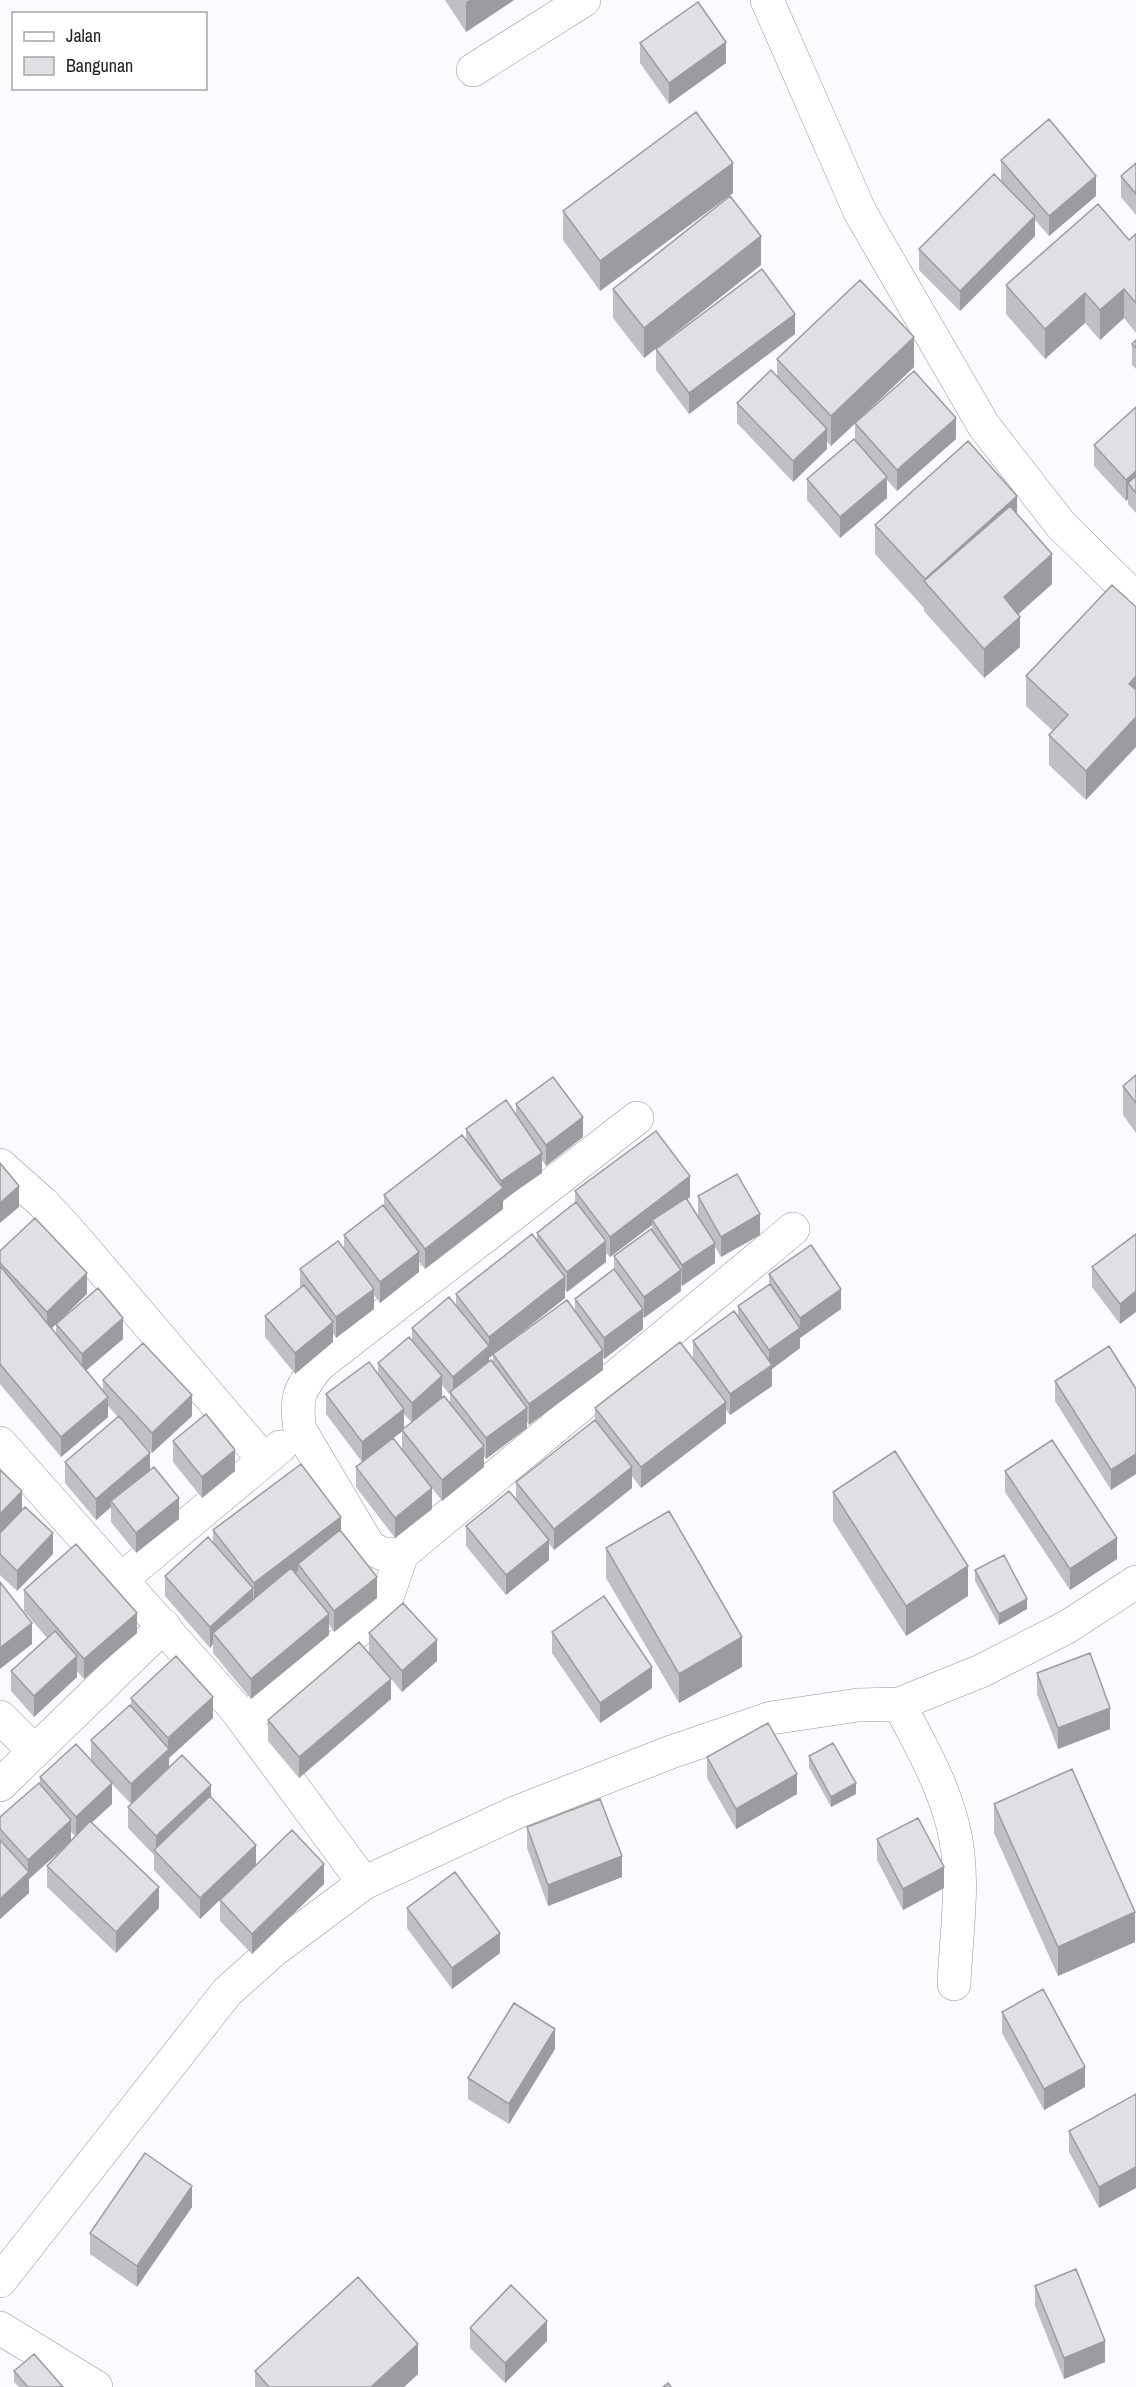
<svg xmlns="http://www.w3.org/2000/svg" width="1136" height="2387" font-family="'Archivo Narrow',sans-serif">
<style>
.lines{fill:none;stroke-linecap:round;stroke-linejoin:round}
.minor-casing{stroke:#95959a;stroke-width:34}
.minor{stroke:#fff;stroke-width:33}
.wall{fill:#c0c0c4;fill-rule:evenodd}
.shaded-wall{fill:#9c9ca0}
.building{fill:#dfdfe4;stroke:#9c9ca0;stroke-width:1.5}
</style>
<rect width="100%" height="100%" fill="#fafaff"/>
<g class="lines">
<defs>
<path id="minor" d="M767 0 860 212 984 426 1061 525 1136 599
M473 70 584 0
M637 1118 319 1365C299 1389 295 1398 300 1430L370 1548 383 1554H402L793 1229
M0 1165 43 1203 75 1238 264 1460
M0 1443 234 1707 364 1883
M123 1578 280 1447
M899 1704C920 1744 942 1782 953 1826 966 1876 956 1933 954 1984
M0 1717 34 1751
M244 1720 377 1616 384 1606 402 1554
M0 1785 164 1626
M0 2281 227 1992 274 1950 364 1883 517 1812 671 1752 771 1718 858 1705 899 1704 981 1671 1067 1627 1136 1582
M0 2328 96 2387"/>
</defs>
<use href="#minor" class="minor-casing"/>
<use href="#minor" class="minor"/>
</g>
<path class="wall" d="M445 0H514L466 32Z
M640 43 726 63 669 104 640 63Z
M1001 160 1096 196 1049 236 1035 220V236L960 311 919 270V249L1008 189 1001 181Z
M1136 163V215L1121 197V176Z
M733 193 600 291 563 240V211Z
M1136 234V333L1124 318 1100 340 1085 323 1045 359 1006 314V285L1129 240Z
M761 265 644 358 613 318V289Z
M795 334 689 414 656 370V349Z
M1136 340V369L1132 365V344Z
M777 359 914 367 862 416 956 439 897 491 887 480V498L840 538 807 500V479L855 440V424L831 446 827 442V449L793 482 737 423V403L777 376Z
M1136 407V513L1128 504V499L1126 501 1094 466V445Z
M1017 513 1052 584 1018 614 1020 647 984 678 924 611V608L875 554V525Z
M1112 585 1086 800 1049 765V735L1053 731 1026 706V676Z
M1136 1075V1133L1123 1115V1086Z
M516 1104 583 1137 546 1166 542 1160V1173L503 1200V1209L425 1269 419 1262V1272L380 1303 374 1295V1309L336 1338 333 1334V1342L295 1374 265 1337V1316L300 1288V1269L344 1249V1235L384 1206V1195L466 1140V1129L516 1114Z
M575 1191 690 1197 687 1199 698 1217V1196L760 1235 721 1257 715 1247V1263L682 1286 681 1284V1291L643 1318V1329L604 1359 603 1357V1370L529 1425 527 1422V1428L486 1459 484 1456V1467L442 1501 432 1488V1509L395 1538 356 1487V1467L362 1462 326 1414V1394L378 1374V1363L412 1342V1328L456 1305V1294L537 1241V1233L575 1203ZM652 1225V1231L614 1256V1270L575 1299V1311L502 1348 565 1298V1290L567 1292 606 1262V1253L610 1257ZM493 1355V1363L489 1362V1358ZM442 1385 450 1395V1404L427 1411 442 1397ZM404 1414 412 1423 404 1429ZM402 1431V1449L393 1438Z
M1136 1234 1120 1324 1092 1287V1267Z
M0 1251 87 1294 51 1328 56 1334V1324L123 1339 86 1370 103 1391V1380L192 1416 152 1453 127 1427 150 1471 179 1519 136 1553 111 1522V1507L96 1520 65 1483V1462L118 1417 108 1406V1417L61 1457 0 1384Z
M769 1274 841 1309 800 1338V1348L772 1369V1386L730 1415 726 1410V1423L641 1488 632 1476V1488L554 1550 549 1544V1560L506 1595 466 1546V1526L516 1499V1482L595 1420V1408L693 1358V1341L738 1317V1306L769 1284Z
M1055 1381 1136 1389 1111 1490 1055 1401Z
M173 1441 235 1471 202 1498 173 1462Z
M0 1470 22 1510 53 1554 17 1591 0 1575Z
M1005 1471 1117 1559 1070 1590 1005 1492Z
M833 1492 968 1596 906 1636 833 1521Z
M213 1530 341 1531 377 1598 334 1632 329 1624V1635L251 1699 213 1653V1644L210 1648 165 1596V1576L213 1543Z
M606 1548 742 1667 679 1703 606 1578Z
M975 1570 1027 1609 999 1625 975 1581Z
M24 1590 137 1633 84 1679 77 1671V1677L34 1717 11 1691V1671L47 1638 24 1611Z
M552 1632 652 1688 600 1723 552 1653Z
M369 1633 437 1661 402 1692 389 1676 391 1699 299 1778 268 1741V1720L369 1653Z
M1037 1673 1110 1729 1058 1749 1037 1694Z
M131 1698 213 1718 169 1758V1767L211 1796 256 1865 324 1884 252 1954 220 1921V1900L246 1875 200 1919 154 1870V1855L128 1828V1807L131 1804 112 1784V1804L91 1823 159 1908 116 1953 47 1887V1866L66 1846 29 1879V1893L0 1919V1817L40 1785V1777L91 1761V1740L131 1706ZM71 1832 75 1836 71 1840Z
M809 1756 856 1794 831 1807 809 1767Z
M707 1757 797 1794 736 1829 707 1778Z
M994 1804 1135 1942 1058 1976 994 1833Z
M527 1827 622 1877 548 1906 527 1848Z
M877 1839 944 1888 903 1910 877 1860Z
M407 1908 500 1953 452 1989 407 1928Z
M1002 2012 1085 2087 1044 2110 1002 2033Z
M555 2049 509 2124 468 2099V2078Z
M1136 2094 1099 2208 1069 2152V2131Z
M192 2207 137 2287 90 2254V2233Z
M1035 2286 1105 2362 1064 2379 1035 2306Z
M470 2328 547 2341 505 2383 470 2348Z
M14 2371 63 2387H19L14 2382Z
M255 2371 418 2374 404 2387H255Z"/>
<path class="shaded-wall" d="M470 0H514L466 32V2Z
M726 42V63L669 104V83Z
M733 163V193L600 291V261Z
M1096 176V196L1049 236V216Z
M1035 216V236L960 311V291Z
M761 236V265L644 358V328Z
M1124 289V318L1100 340V310Z
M1085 293V323L1045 359V329Z
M795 314V334L689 414V393Z
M914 337V367L831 446V416Z
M956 418V439L897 491V470Z
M827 429V449L793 482V461Z
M1136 471V492L1128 483V499L1126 501V480Z
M887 477V498L840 538V517Z
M1017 496V525L925 582V579Z
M1052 554V584L1004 627V597Z
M1020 617V647L984 678V649Z
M1136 676V705L1129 684Z
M1136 717V747L1086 800V771Z
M583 1117V1137L546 1166V1145Z
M542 1153V1173L503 1200V1209L425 1269V1249L501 1189V1181Z
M690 1176V1197L655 1223 652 1220V1225L610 1257V1237Z
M19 1186V1207L0 1223V1203Z
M760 1214V1235L721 1257V1237Z
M606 1241V1262L567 1292V1272Z
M715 1243V1263L682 1286V1265Z
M419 1252V1272L380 1303V1282Z
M681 1270V1291L644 1318V1297Z
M87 1273V1294L47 1333V1312Z
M565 1277V1298L489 1358V1367L453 1395V1377L489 1347V1337Z
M374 1289V1309L336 1338V1317Z
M841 1289V1309L800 1338V1348L772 1369V1386L730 1415V1394L769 1368V1350L800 1328V1318Z
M1136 1291V1312L1120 1324V1304Z
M643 1309V1329L604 1359V1338Z
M123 1318V1339L82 1374V1354Z
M333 1322V1342L295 1374V1353Z
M603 1350V1370L529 1425V1404Z
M442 1376V1397L412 1423V1403Z
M192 1395V1416L152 1453V1433Z
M108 1397V1417L61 1457V1437Z
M726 1402V1423L641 1488V1467Z
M527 1408V1428L486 1459V1438Z
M404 1409V1430L362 1462V1442Z
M484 1446V1467L442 1501V1480Z
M235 1450V1471L202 1498V1477Z
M150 1453V1474L111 1501V1507L96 1520V1499Z
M1136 1454V1474L1111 1490V1470Z
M632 1467V1488L554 1550V1529Z
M432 1488V1509L395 1538V1518Z
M22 1491V1512L0 1535V1514Z
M179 1498V1519L136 1553V1533Z
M341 1517V1538L298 1564V1571L254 1604V1583Z
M53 1533V1554L17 1591V1571Z
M1117 1538V1559L1070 1590V1569Z
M549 1540V1560L506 1595V1575Z
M968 1566V1596L906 1636V1606Z
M377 1577V1598L334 1632V1611Z
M253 1588V1609L213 1633V1644L210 1648V1627Z
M1027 1599V1609L999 1625V1614Z
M137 1613V1633L84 1679V1659Z
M329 1614V1635L251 1699V1679Z
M32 1623V1644L0 1669V1648Z
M742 1637V1667L679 1703V1674Z
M437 1640V1661L402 1692V1671Z
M77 1656V1677L34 1717V1696Z
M652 1667V1688L600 1723V1703Z
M391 1679V1699L299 1778V1757Z
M213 1697V1718L169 1758V1770L131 1804V1784L168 1751V1738Z
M1110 1708V1729L1058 1749V1728Z
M797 1774V1794L736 1829V1809Z
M112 1783V1804L76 1837V1817Z
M856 1783V1794L831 1807V1797Z
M211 1785V1805L156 1852V1836Z
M71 1820V1841L29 1879V1893L0 1919V1899L28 1873V1860Z
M256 1845V1865L200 1919V1898Z
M622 1856V1877L548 1906V1885Z
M324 1864V1884L252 1954V1934Z
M944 1867V1888L903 1910V1889Z
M159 1887V1908L116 1953V1932Z
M1135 1912V1942L1058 1976V1947Z
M500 1933V1953L452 1989V1968Z
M555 2029V2049L509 2124V2104Z
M1085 2067V2087L1044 2110V2089Z
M1136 2167V2188L1099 2208V2187Z
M192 2186V2207L137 2287V2266Z
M547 2321V2341L505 2383V2363Z
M1105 2341V2362L1064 2379V2358Z
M418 2344V2374L404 2387H371Z"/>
<path class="building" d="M698 2 726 42 669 83 640 43Z
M696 112 733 163 600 261 563 211Z
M1049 119 1096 176 1049 216 1001 160Z
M1136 163V194L1121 176Z
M994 174 1035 216 960 291 919 249Z
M730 196 761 236 644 328 613 289Z
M1098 204 1129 240 1136 234V303L1124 289 1100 310 1085 293 1045 329 1006 285Z
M762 269 795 314 689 393 656 349Z
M860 280 914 337 831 416 777 359Z
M1136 340V348L1132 344Z
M771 370 827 429 793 461 737 403Z
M914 371 956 418 897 470 855 423Z
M1136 407V471L1126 480 1094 445Z
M854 439 887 477 840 517 807 479Z
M968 441 1017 496 925 579 875 525Z
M1136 476V493L1128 483Z
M1010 506 1052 554 1004 597 1020 617 984 649 924 581Z
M1112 585 1136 607V676L1129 684 1136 690V717L1086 771 1049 735 1068 715 1026 676Z
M1136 1075V1103L1123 1086Z
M553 1077 583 1117 546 1145 516 1104Z
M506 1100 542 1153 501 1181 466 1129Z
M656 1131 690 1176 610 1237 575 1191Z
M462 1135 503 1188 425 1249 384 1195Z
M0 1163 19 1186 0 1203Z
M737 1174 760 1214 721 1237 698 1196Z
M686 1198 715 1243 682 1265 652 1220Z
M576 1202 606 1241 567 1272 537 1233Z
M383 1205 419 1252 380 1282 344 1235Z
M35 1218 87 1273 47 1312 0 1263V1251Z
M651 1229 681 1270 644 1297 614 1256Z
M532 1234 565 1277 489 1337 456 1294Z
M1136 1234V1291L1120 1304 1092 1267Z
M338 1241 374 1289 336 1317 300 1269Z
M811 1245 841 1289 800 1318 769 1274Z
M0 1266 108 1397 61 1437 0 1364Z
M614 1269 643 1309 604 1338 575 1299Z
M770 1284 800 1328 769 1350 738 1306Z
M304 1285 333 1322 295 1353 265 1316Z
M98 1288 123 1318 82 1354 56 1324Z
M449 1297 489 1346 453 1377 412 1328Z
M567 1300 603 1350 529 1404 493 1354Z
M734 1311 772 1365 730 1394 693 1341Z
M409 1337 442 1376 412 1403 378 1363Z
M680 1342 726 1402 641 1467 595 1408Z
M143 1343 192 1395 152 1433 103 1380Z
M1109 1346 1136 1389V1454L1111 1470 1055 1381Z
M491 1360 527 1408 486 1438 450 1392Z
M369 1362 404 1409 362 1442 326 1394Z
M444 1396 484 1446 442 1480 402 1430Z
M206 1414 235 1450 202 1477 173 1441Z
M119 1416 150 1453 96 1499 65 1462Z
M595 1420 632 1467 554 1529 516 1482Z
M393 1438 432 1488 395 1518 356 1467Z
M1052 1440 1117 1538 1070 1569 1005 1471Z
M895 1451 968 1566 906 1606 833 1492Z
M301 1464 341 1517 254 1583 213 1530Z
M154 1467 179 1498 136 1533 111 1501Z
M0 1470 22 1491 0 1514Z
M509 1491 549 1540 506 1575 466 1526Z
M25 1507 53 1533 17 1571 0 1554V1533Z
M669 1511 742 1637 679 1674 606 1548Z
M340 1530 377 1577 334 1611 298 1564Z
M208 1537 253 1588 210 1627 165 1576Z
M76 1544 137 1613 84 1659 24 1590Z
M1004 1555 1027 1599 999 1614 975 1570Z
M291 1568 329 1614 251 1679 213 1633Z
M0 1582 32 1623 0 1648Z
M604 1596 652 1667 600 1703 552 1632Z
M403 1603 437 1640 402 1671 369 1633Z
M55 1631 77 1656 34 1696 11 1671Z
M359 1642 391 1679 299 1757 268 1720Z
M1090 1653 1110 1708 1058 1728 1037 1673Z
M176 1656 213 1697 168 1738 131 1698Z
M130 1705 169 1749 131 1784 91 1740Z
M768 1723 797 1774 736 1809 707 1757Z
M833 1743 856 1783 831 1797 809 1756Z
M76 1744 112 1783 76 1817 40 1777Z
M182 1755 211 1785 156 1836 128 1807Z
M1072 1769 1135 1912 1058 1947 994 1804Z
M39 1783 71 1820 28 1860 0 1829V1817Z
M210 1796 256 1845 200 1898 154 1850Z
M600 1799 622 1856 548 1885 527 1827Z
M918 1818 944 1867 903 1889 877 1839Z
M90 1821 159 1887 116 1932 47 1866Z
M292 1830 324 1864 252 1934 220 1900Z
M0 1840 29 1872 0 1899Z
M455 1872 500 1933 452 1968 407 1908Z
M1043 1989 1085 2067 1044 2089 1002 2012Z
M514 2003 555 2029 509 2104 468 2078Z
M1136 2094V2167L1099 2187 1069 2131Z
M145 2153 192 2186 137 2266 90 2233Z
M1076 2269 1105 2341 1064 2358 1035 2286Z
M358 2277 418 2344 371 2387H269L255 2371Z
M511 2285 547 2321 505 2363 470 2328Z
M34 2354 63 2387H28L14 2371Z
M668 2383 671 2387H663Z"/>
<rect x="12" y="12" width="195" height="78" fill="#ffffff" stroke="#a7a7a7" stroke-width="1.5"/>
<rect x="24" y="32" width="30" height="9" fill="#ffffff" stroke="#a7a7a7" stroke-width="1.5"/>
<text x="66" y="42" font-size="18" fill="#232324">Jalan</text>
<rect x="24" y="57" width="30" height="18" fill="#dfdfe4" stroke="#a7a7a7" stroke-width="1.5"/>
<text x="66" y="72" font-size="18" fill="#232324">Bangunan</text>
</svg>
